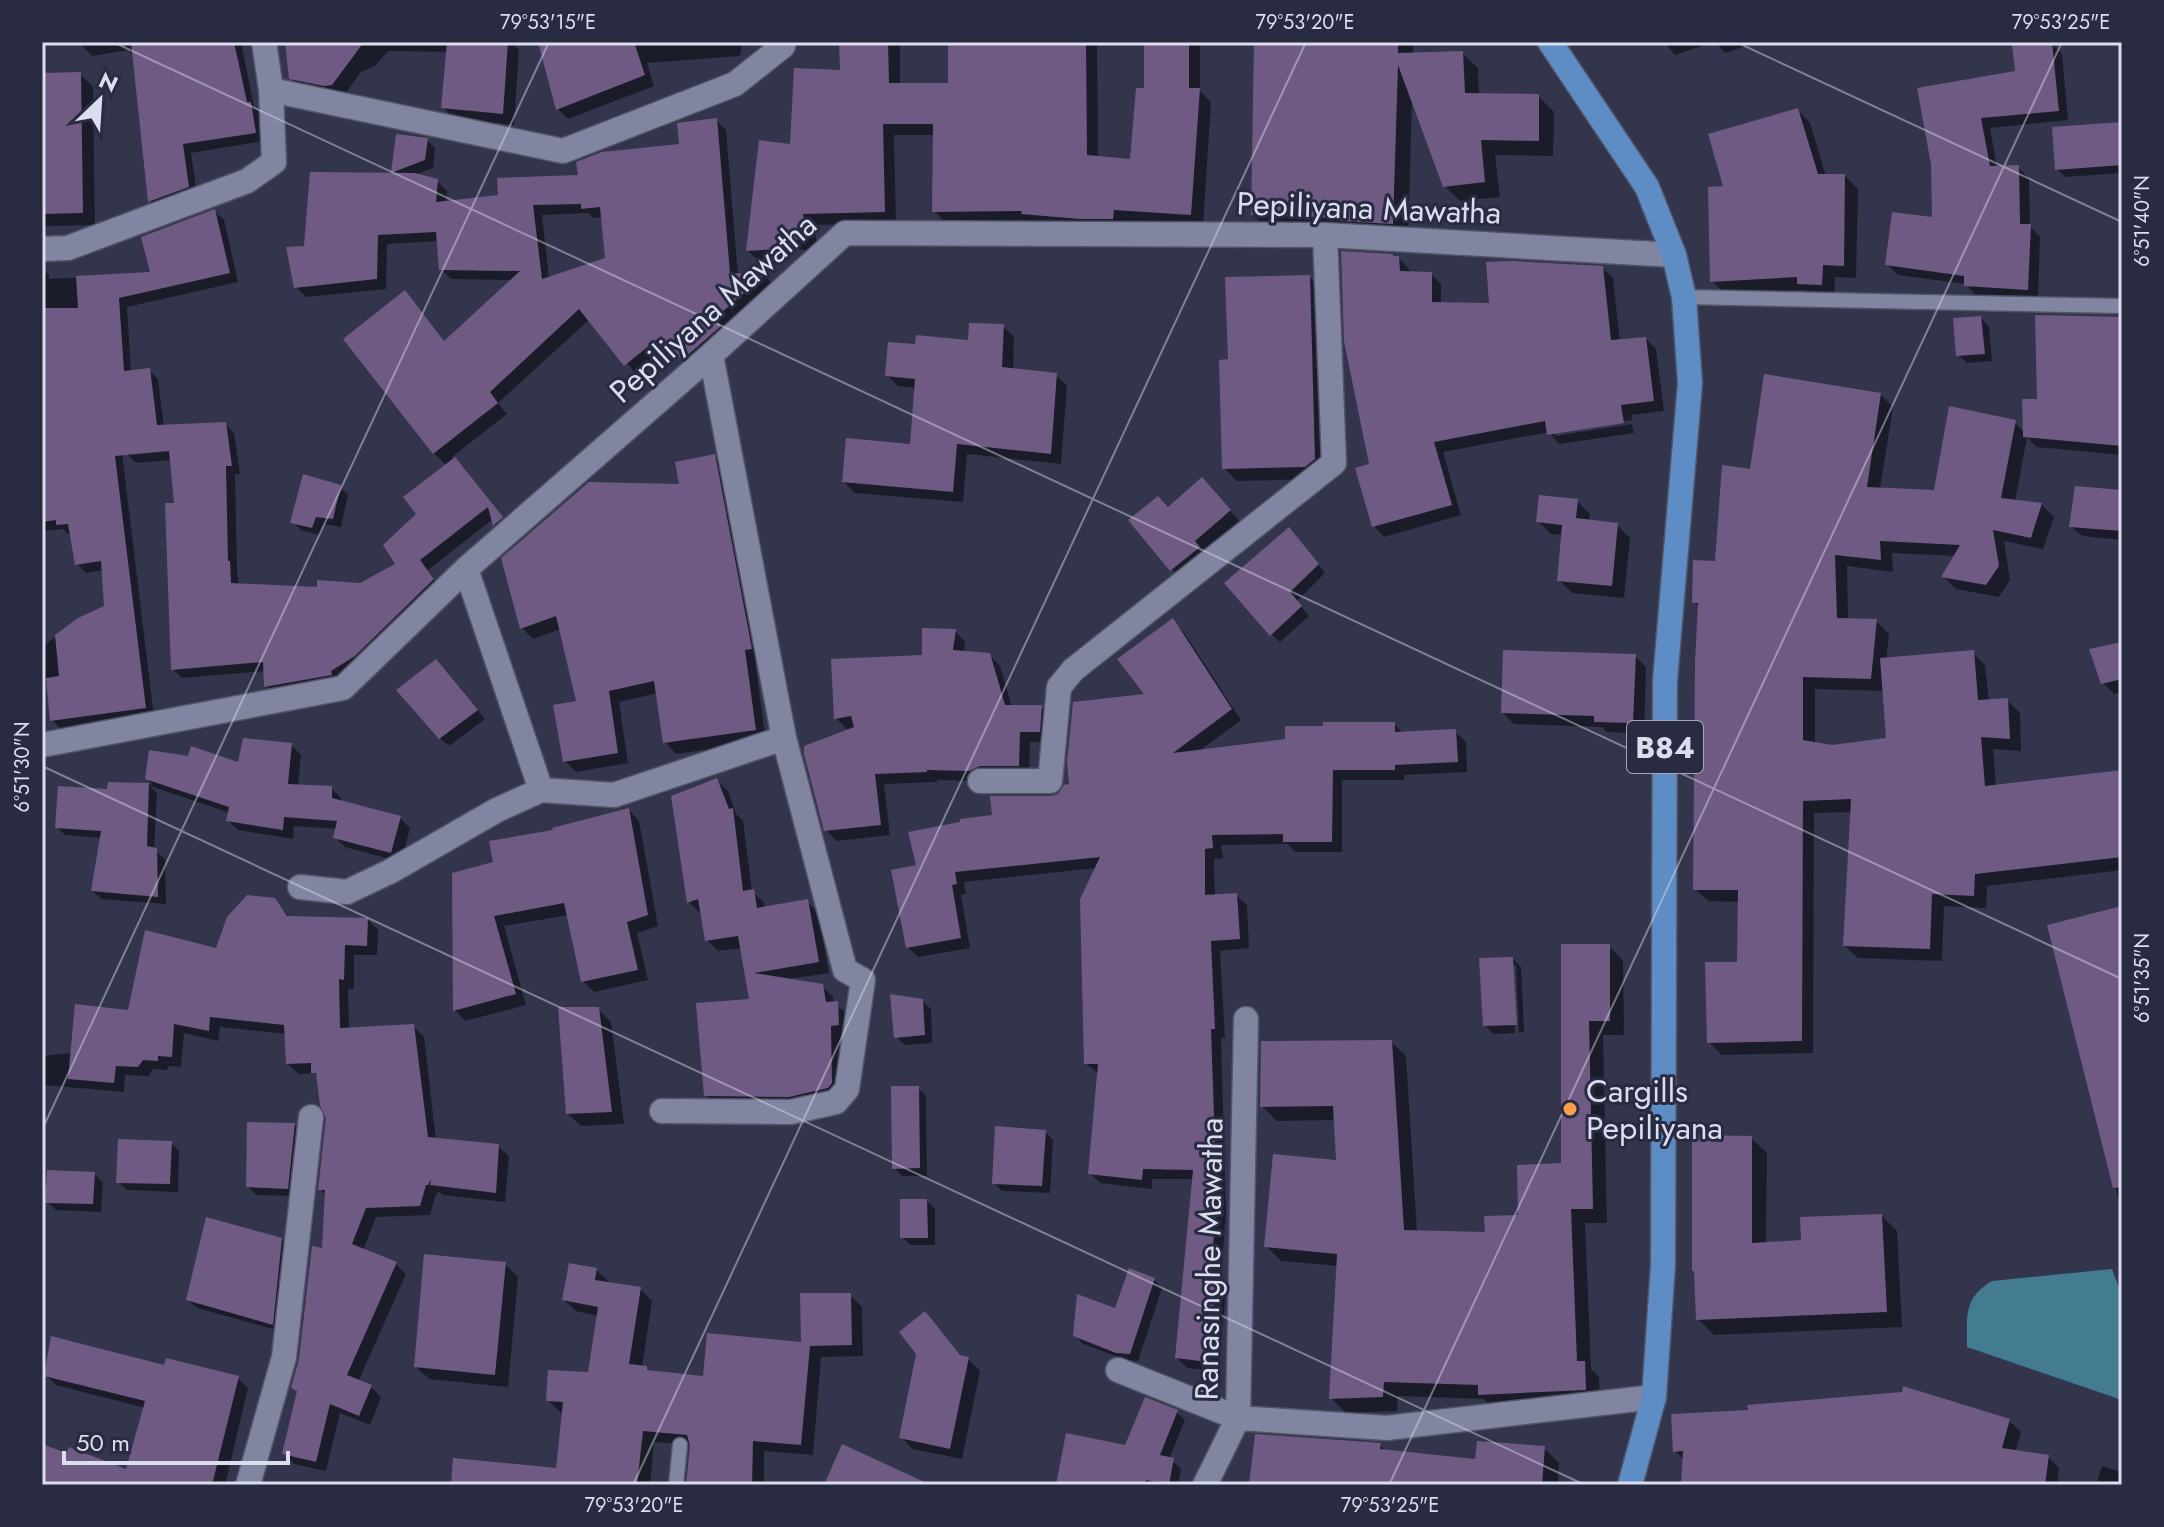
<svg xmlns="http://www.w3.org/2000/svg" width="2164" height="1527" font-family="Jost,sans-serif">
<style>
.water{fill:#437c90}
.shadow{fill:#0007;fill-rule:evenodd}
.building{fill:#6f5a83;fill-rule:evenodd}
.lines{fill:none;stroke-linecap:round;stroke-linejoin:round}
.service-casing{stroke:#515366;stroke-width:17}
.minor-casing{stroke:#515366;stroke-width:27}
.primary-casing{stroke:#515366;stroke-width:27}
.service{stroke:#8285a1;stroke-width:14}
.minor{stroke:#8285a1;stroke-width:24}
.primary{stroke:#5e8cc4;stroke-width:24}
.ticks{fill:none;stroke:#dbdeed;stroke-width:2;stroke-opacity:0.45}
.poi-dot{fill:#f99f4d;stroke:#292b42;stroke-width:3}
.labels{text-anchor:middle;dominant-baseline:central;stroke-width:6;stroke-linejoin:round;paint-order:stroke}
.shield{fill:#292b42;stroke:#a6a8ba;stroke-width:2}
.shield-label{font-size:30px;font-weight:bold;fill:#dbdeed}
.street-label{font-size:32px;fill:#dbdeed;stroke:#292b42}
.poi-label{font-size:32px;fill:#dbdeed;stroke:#292b42;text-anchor:start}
.neatline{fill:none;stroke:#dbdeed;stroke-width:3}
.ticks-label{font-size:20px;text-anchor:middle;fill:#dbdeed}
</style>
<rect width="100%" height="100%" fill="#33354d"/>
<path class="water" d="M2112 1269 2122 1296V1400L1967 1347C1967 1317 1963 1298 1992 1281Z"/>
<path class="shadow" d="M82 42H241L254 107 260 113 264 141 191 153 197 195 159 210 150 201 134 56 129 50 92 56 83 47Z
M287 42H511L519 50 514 125 454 119 443 107 448 52 388 51 376 65 360 73 344 96 303 89 291 78Z
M540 42H743L740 56 647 63 654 86 568 119 558 109Z
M841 42H900V85H950L949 42H1097L1098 158 1132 161 1146 90V42H1200V91L1211 102 1203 226 1125 221 1124 230 946 223 934 211 935 135H894L896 223 814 225 818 252 788 248 789 260 760 262 748 251 791 146 842 72Z
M1256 42H1413V54L1462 53 1478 68 1479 95 1538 96 1554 112 1553 156 1495 155 1500 197 1460 201 1445 186 1412 98 1408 239 1268 230 1253 215Z
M1664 42H1714L1675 55Z
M1715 42H1758L1725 53Z
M2051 43 2062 54 2068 120 1990 128 1997 168 2018 167 2029 178 2030 226 2040 237 2038 299 1976 296 1966 284 1898 275 1887 264 1934 219 1933 164 2017 73Z
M80 74 93 87 95 225 46 226 42 223V75Z
M1798 110 1810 123 1826 176H1845L1858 189 1856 278 1835 277 1834 297 1812 296 1805 290 1725 294 1712 281 1726 188Z
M716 120 726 130 738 275 765 276 774 285 694 369 672 345 636 374 590 319 498 403 507 414 452 457 464 468 497 519V525L504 519 510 527 503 533 495 525 493 519 428 570 442 589 339 681 275 695 266 686 265 671 182 678 173 669 176 505 172 460 136 463 127 454 42 428V268L49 275V279L152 274 215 211 224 220 238 282 127 307 131 372 149 370 158 379 164 427 225 424 234 433 240 474H235L237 570 239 585 319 589 360 585 398 564 419 514 447 466 434 453 445 343 513 280 451 279 441 269 439 241 387 244 386 289 306 297 296 287 306 248 393 174 398 136 427 140 435 148 433 168 415 175 437 181 447 191 446 203 500 197 580 177 681 145ZM588 213 593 218 603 217 608 260 549 278 542 215Z
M2122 124V173L2065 177 2057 169Z
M1399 258 1409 269V273L1431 274 1441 284V304L1491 305 1602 268 1613 278 1620 342 1646 339 1656 349 1664 411 1631 415 1632 420 1555 432V436L1632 424 1634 433 1559 444 1549 432 1443 452 1461 515 1384 537 1374 526 1371 465Z
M1309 277 1322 290 1327 472 1318 479 1237 481 1224 468 1230 361Z
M1981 318 1989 327 1992 361 1967 363 1958 355Z
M2122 325V455L2036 447 2027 437 2015 502 2041 504 2054 517 2043 549 2004 541 2010 580 1999 597 1956 589 1944 577 1956 556 1892 553 1893 572 1847 566 1848 620 1876 621 1889 634 1886 660 1973 653 1985 665 1989 701 2007 700 2020 713 2021 751 1993 749 1996 787 2122 772V870L1987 886 1986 908 1944 906 1942 961 1858 958 1845 946 1852 812 1814 813 1813 1053 1722 1055 1709 1042 1739 963 1740 902 1708 901 1695 889 1699 607 1694 602 1717 563 1751 471 1880 394 1893 407 1880 489 1935 493 2014 422 2025 433 2039 401ZM1815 689 1885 691 1888 739 1832 747 1815 744Z
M1003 326 1014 337 1013 370 1056 375 1067 386 1061 464 967 454 963 502 855 493 844 482 912 446 916 388 898 386 887 375 917 346 970 342Z
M122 453 154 717 61 729 52 720 48 683H42V647L79 620 107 607 104 570 86 573 77 564 72 533 68 534 63 529 42 531V454Z
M714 456 725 468 762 660 755 661 766 741 676 754 665 742 658 693 619 702 628 763 576 772 565 761 578 703 561 629 533 639 522 628Z
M340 487 348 495 341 527 324 524 320 535 301 530 293 522Z
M2122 492V540L2082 536 2071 526Z
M1215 493 1242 524 1184 582 1172 569 1169 509Z
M1577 501 1590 514 1589 522 1617 525 1630 538 1624 598 1572 593 1559 580 1563 535 1551 534 1538 521Z
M1297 538 1325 573 1297 601 1309 616 1280 642 1271 634Z
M1172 621 1183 631 1241 720 1198 752 1394 724 1404 734 1455 731 1466 742 1467 772 1404 775V780H1342V852H1295L1288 844 1221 845 1223 858 1214 859 1215 896 1236 895 1247 905 1249 948 1220 951 1225 1038H1221L1226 1213 1220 1286 1226 1291 1218 1371 1187 1368 1177 1358 1194 1179H1152V1189L1100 1183 1090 1173 1099 1074 1086 1064 1097 868 964 882 966 894 961 895 970 948 918 957 908 947 918 867 995 817 1059 796 1072 786 1147 696Z
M955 631 965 642 964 653 989 655 1000 666 1012 707H1041L1052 718 1050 742H1030L1029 776 980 781 937 780V782L884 784 890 835 837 841 826 830 849 731 836 718 924 657Z
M2122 644V692L2114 694 2103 683Z
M1635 656 1646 667 1644 734 1607 732 1602 727 1514 724 1503 713Z
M444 670 485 719 449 746 440 738Z
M291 745 301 755 298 786 331 788 341 798V803L400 818 410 828 401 862 345 847 335 837 337 829 294 826 293 839 238 830 228 820 230 813 150 786 157 793 154 850 165 859 166 904 101 899 93 891 102 838 65 835 57 827 109 792V784L153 785 147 778 239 765Z
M717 781 728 791 736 814 743 821 752 892 764 902 765 909 807 902 818 912 829 973 788 979 822 986 833 997 834 1004 848 1014 849 1035 841 1036 842 1094 839 1099 716 1106 706 1095 751 1001 742 948 718 951 707 940 702 912 700 913 689 902Z
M629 810 639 821 658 926 637 933 648 980 594 992 583 981 569 915 504 926 526 1005 465 1021 455 1010 495 863 555 832Z
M274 900 290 918 368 920 378 930 377 955H354V989H348L349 1029 413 1026 424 1037 436 1140 498 1146 509 1156 505 1202 443 1195 439 1192 436 1194 430 1215 376 1217 363 1250 396 1264 406 1274 358 1382 371 1387 381 1397 370 1425 340 1413 326 1471 294 1464 284 1453 299 1393 293 1387 324 1251 326 1195 320 1189 328 1118 318 1077 314 1073 299 1074 288 1064 287 1034 220 1027 218 1041 184 1033 181 1067 168 1066 167 1070 153 1069 149 1076 125 1075 124 1092 44 1085V1093H42V1056L72 1053 217 950Z
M2122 909V1214L2050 926Z
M1563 946H1609L1623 961 1624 1035H1603L1607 1223H1585L1591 1369 1599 1377 1600 1404 1494 1409 1484 1399 1398 1396 1397 1411 1346 1413 1331 1398 1339 1266 1281 1261 1266 1246 1338 1162 1336 1120 1277 1121 1262 1106 1391 1042 1406 1056 1417 1232 1487 1234 1520 1216 1563 1165Z
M1513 959 1521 967 1524 1032 1519 1033 1516 965H1512L1515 1033 1493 1034 1485 1025Z
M922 1001 931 1009 932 1043 905 1045 896 1037Z
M598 1009 611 1022 624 1124 581 1126 568 1114Z
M918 1088 926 1096 927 1176H902L894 1168Z
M294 1125 303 1133 296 1196 256 1195 248 1186Z
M1045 1132 1053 1140 1050 1193 1002 1191 994 1183Z
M1751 1138 1767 1153 1766 1244 1804 1242 1882 1216 1897 1231 1902 1327 1714 1335 1698 1319Z
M171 1143 179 1151 178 1192 127 1190 118 1182Z
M94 1174 103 1182 101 1212 56 1210 47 1202Z
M927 1201 935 1209V1245H911L902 1237Z
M281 1239 290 1248 280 1331 197 1308 188 1300Z
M505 1264 518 1277 508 1387 429 1379 416 1367Z
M596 1270 608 1281V1284L640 1289 652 1301 642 1367 651 1373 705 1378 803 1344 850 1295 862 1307 863 1356 821 1357 813 1455 764 1451V1485H688L692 1445 654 1442 650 1485H453L558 1470 564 1413 560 1412 548 1400 589 1375 599 1316 576 1311 564 1300Z
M1154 1279 1162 1288 1138 1361 1126 1360 1083 1344 1075 1335 1116 1311Z
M925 1314 962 1358 968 1359 980 1371 962 1459 913 1449 901 1437Z
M165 1367 238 1378 248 1388 225 1485H42V1459L127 1471 145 1408 56 1385 46 1375Z
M1176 1412 1185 1420 1169 1459 1181 1468 1178 1485H1060L1126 1448Z
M2009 1421 2021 1432 2015 1452 2048 1457 2059 1468 2057 1485H1683L1684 1460 1675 1451Z
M1380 1445 1387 1452 1477 1461 1544 1448 1559 1463 1558 1485H1251Z
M2102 1466 2122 1472V1485H2096Z"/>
<path class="building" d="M131 42H234L247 102H251L256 133 183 144 189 187 148 202Z
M285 42H364L332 85 324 86 289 79Z
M447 42H508L503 114 441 108Z
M538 42H634L645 75 556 110Z
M839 42H888L889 83H948V42H1086L1087 155 1130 159 1136 88H1144V42H1189V88H1200L1191 215 1114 210 1113 219H1080L1021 214 1022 211 932 212 933 124H883L885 212 803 214 808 241 777 237 778 249 746 251 759 140 790 144 794 68 840 70Z
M1254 42H1398V53L1463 51 1465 93 1539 94V141L1481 140 1485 182 1443 187 1398 65 1393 224 1340 221V218L1251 215Z
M2052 42 2059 111 1981 118 1990 166 2019 165 2020 224H2031L2028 290 1964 286V276L1885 265 1892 212 1932 217 1931 164 1917 88 2015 71 2012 45Z
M81 72 83 213 42 214V73Z
M1798 108 1818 174H1845L1844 266 1823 265 1822 285 1797 284V277L1710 282 1708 187 1723 186 1708 134Z
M717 118 730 273 766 274 715 318 721 326 682 360 661 336 624 366 579 309 490 392 498 403 433 454 343 339 405 290 444 341 520 271 439 270 436 232 378 235 377 279 294 288 286 247 304 246 310 172 415 173 438 179 436 202 498 195 497 178 578 175 576 162 602 152 679 144 677 123ZM581 204V209L600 207 605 258 542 279 533 205Z
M2122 122V165L2055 170 2052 127Z
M396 134 428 138 425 160 391 173Z
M215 209 230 273 119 298 124 371 150 368 157 425 226 422 232 466H226L228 561H230L231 583 317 587V580L360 583 395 564 383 545 416 514 403 497 455 457 503 517 493 526 488 507 420 560 434 579 355 656 331 671 332 675 264 687 263 662 171 670 165 503H174L169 451 115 456 146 708 50 721 46 678 59 676 55 635 78 618 104 606 101 561 75 565 68 524 56 525V520L42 522V308H78L76 276 150 272 141 237Z
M1341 251 1393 254V256H1399L1400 271 1432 272V302L1489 303 1486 262 1512 261 1603 266 1611 340 1646 337 1654 401 1621 405 1624 423 1547 435 1545 421 1434 442 1452 505 1372 527 1355 468 1369 464 1344 341Z
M1310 275 1315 459 1305 467 1222 469 1219 360 1228 359 1225 277Z
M2035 315 2122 317V446L2023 437 2022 399H2037Z
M1981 316 1985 354 1956 356 1953 318Z
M969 323 1004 324 1002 367 1057 373 1051 454 957 444 953 492 842 482 846 438 910 444 915 379 885 376 888 342 915 344 916 335 968 340Z
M1764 374 1881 393 1867 487 1934 490 1949 406 2016 420 2001 498 2042 503 2031 538 1993 530 1999 566 1986 585 1941 577 1960 545 1880 541 1881 560 1835 555 1837 618 1877 619 1871 679 1803 677V740L1832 745 1886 738 1880 658 1974 650 1978 700 2008 698 2010 739 1981 737 1985 786 2122 770V857L1975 874 1974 896 1932 894 1930 949 1843 946 1851 799 1803 801 1802 1041 1707 1043 1705 962H1737L1738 890H1693L1695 663 1698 603H1692L1693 560 1715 561 1722 465 1750 469Z
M715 454 752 649 745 650 756 730 663 743 654 681 609 691 618 753 563 762 553 705 576 701 556 616 520 629 501 558 589 482 679 484 675 462Z
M303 474 341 485 333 519 316 517 312 528 290 523Z
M1202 477 1231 510 1195 541 1200 547 1170 571 1128 520 1158 496 1168 507Z
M2075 486 2122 490V531L2069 527Z
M1539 495 1578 499 1576 518 1618 523 1612 586 1557 581 1562 525 1536 522Z
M1289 527 1319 564 1290 592 1302 606 1270 636 1224 583Z
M1173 618 1232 709 1173 753 1285 739V726H1323V722H1395V732L1456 729 1458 762 1395 765V770H1333L1332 842H1283V834L1212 835 1213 848 1205 849V895L1237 893 1240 939 1211 941 1215 1029H1211L1217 1202 1210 1278 1216 1279 1209 1362 1175 1358 1193 1170 1143 1169 1142 1180 1088 1174 1098 1064H1084L1080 899 1100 857 955 872 957 884 952 885 961 938 906 948 891 870 916 865 908 832 960 822V819L992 815 990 796H1051L1058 794 1064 785 1069 784 1067 762 1073 702 1144 694 1117 659Z
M922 628 956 629 953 650 990 653 1005 705H1042L1040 732H1020L1019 766H980L969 771 927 770V772L875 774 881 825 824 831 804 754V746L854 727 851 716 834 719 831 659 922 655Z
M2122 642V679L2101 684 2089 649Z
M1503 650 1636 654 1633 723 1594 722V716L1501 713Z
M436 659 478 710 439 739 396 690Z
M243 738 292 743 288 784 332 786V798L401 816 391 853 333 838 337 821 284 817 283 830 226 821 229 807 145 779 149 750 188 756 191 746 238 762Z
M717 778 729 809 733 808 743 891 754 889 757 908 808 899 819 962 754 973 823 984 826 1002 838 1001 839 1025 831 1026 832 1083 828 1088 789 1097 704 1096 696 1003 749 999 738 936 705 941 698 899 687 903 671 796Z
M108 782 149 783 147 846 157 848 158 897 91 891 101 831 55 828 58 786 107 789Z
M629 808 648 915 627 922 638 970 581 982 564 903 494 916 516 994 453 1011 452 873 493 862 489 841 553 830 552 828Z
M247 895 275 898 287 916 368 918 367 946 345 945 344 980 339 979 340 1028 414 1024 428 1137 499 1144 496 1193 430 1185 431 1179 428 1185H426L420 1206 366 1208 352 1244 397 1262 347 1375 372 1385 359 1416 330 1404 316 1462 282 1454 297 1391 291 1388 299 1359 312 1246 322 1248 325 1190H318L326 1118 320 1105 316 1073H311V1063L286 1064 284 1025 210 1017 209 1031 174 1024 172 1057 158 1056V1061L143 1060 138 1067 116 1066 114 1083 68 1079 75 1004 128 1010 145 930 216 948 227 917Z
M2122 906V1187L2113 1188 2047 925Z
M1561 944H1610V1021H1589L1593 1209H1571L1577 1361H1585L1586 1390 1478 1395V1385L1384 1382 1383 1397 1329 1399 1337 1254 1264 1247 1273 1154 1336 1160 1333 1106 1260 1107 1261 1041 1392 1040 1404 1230 1485 1232 1484 1216 1518 1215 1517 1165 1561 1163Z
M1513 957 1517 1025 1483 1026 1479 958Z
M890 994 923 999 925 1035 894 1038Z
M558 1007H599L612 1112 566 1114Z
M891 1086H919L920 1168 892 1169Z
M247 1122 295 1123 288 1189 246 1187Z
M995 1126 1046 1130 1042 1186 992 1184Z
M1692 1135 1752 1136V1243L1801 1240 1800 1217 1882 1214 1887 1312 1696 1320 1694 1271H1692Z
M118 1139 172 1141 170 1184 116 1183Z
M47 1170 95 1172 93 1204 45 1203Z
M900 1199H927L928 1238H900Z
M206 1217 282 1238 273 1325 186 1300Z
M424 1254 506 1262 495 1375 414 1367Z
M569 1263 597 1268 595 1280 641 1287 629 1364 647 1366V1370L703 1376 707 1333 801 1342 800 1293H851L852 1345 810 1346 801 1445 753 1441 752 1485H686L690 1446 687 1435 643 1431 637 1485H451L453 1458 556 1468 563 1402 546 1401 548 1370 588 1372 598 1307 562 1300Z
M1129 1268 1155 1278 1130 1354 1116 1353 1073 1336 1077 1294 1115 1308Z
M925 1311 960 1355 969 1357 950 1449 899 1438 916 1354 899 1332Z
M51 1336 164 1365 166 1358 239 1376 212 1485H42V1444L66 1453 69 1447 126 1469 145 1401 44 1376Z
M1903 1386 2010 1419 2002 1448 2049 1455 2045 1485H1681L1683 1451 1673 1452 1671 1414 1748 1410 1747 1405 1902 1392Z
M1145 1397 1178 1410 1160 1455 1174 1458 1169 1485 1146 1480 1145 1485H1056L1066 1433 1125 1445Z
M1255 1434 1381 1443 1380 1449 1475 1459 1477 1441 1545 1446 1542 1485H1249Z
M842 1444 931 1485H824Z"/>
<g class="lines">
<defs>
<path id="service" d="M1684 297 2122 306
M676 1485 680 1445"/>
<path id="minor" d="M264 42 271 90
M42 249 68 248 247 181 274 162 271 90 563 151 735 84 783 46V42
M466 569 541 790 614 795 784 738
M42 745 343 688 466 569 711 355 845 233 1325 235 1674 255
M980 781H1050L1059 687 1073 670 1334 463 1325 235
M300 887 347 892 391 871 497 810 541 790
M1246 1019 1238 1418 1387 1428 1654 1397
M662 1111 791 1112 836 1102 847 1089 863 980 845 970 784 738 711 355
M1118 1370 1238 1418 1205 1485
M248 1485 284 1357 311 1117"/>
<path id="primary" d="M1550 42 1647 187 1674 255 1684 297 1690 383 1665 681 1663 1265 1654 1397 1630 1485"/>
</defs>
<use href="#service" class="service-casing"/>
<use href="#minor" class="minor-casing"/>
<use href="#primary" class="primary-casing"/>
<use href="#service" class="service"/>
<use href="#minor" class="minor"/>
<use href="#primary" class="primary"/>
</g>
<path class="ticks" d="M113 42 2122 979M1736 42 2122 222M42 766 1585 1485M42 1130 549 42M633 1485 1306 42M1389 1485 2062 42"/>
<circle class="poi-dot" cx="1570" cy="1109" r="8"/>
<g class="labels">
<rect class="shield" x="1627" y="721" width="76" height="52" rx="6"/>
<g class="shield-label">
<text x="1665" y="747">B84</text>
</g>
<g class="street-label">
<text transform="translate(1369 208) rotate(2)">Pepiliyana Mawatha</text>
<text transform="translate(713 308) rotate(-42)">Pepiliyana Mawatha</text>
<text transform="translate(1209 1259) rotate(-89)">Ranasinghe Mawatha</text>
</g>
<g class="poi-label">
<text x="1586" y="1091">Cargills<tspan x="1586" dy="37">Pepiliyana</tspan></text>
</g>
</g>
<rect width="2164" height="1527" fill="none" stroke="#292b42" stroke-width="88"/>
<g transform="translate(100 100) rotate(25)" stroke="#292b42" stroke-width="6" paint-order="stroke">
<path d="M0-6L14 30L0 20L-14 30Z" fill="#dbdeed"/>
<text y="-12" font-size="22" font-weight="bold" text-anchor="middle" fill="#dbdeed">N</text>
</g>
<path d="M64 1451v12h224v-12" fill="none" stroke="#dbdeed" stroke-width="4"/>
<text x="76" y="1451" font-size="24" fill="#dbdeed" stroke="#292b42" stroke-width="6" paint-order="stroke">50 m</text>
<rect x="44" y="44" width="2076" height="1439" class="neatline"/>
<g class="ticks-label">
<text x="548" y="29">79°53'15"E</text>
<text x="1305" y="29">79°53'20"E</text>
<text x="2061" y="29">79°53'25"E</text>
<text transform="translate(2142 221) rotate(-90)" y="7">6°51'40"N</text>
<text transform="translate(22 767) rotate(-90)" y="7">6°51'30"N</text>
<text transform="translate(2142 978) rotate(-90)" y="7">6°51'35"N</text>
<text x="634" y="1512">79°53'20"E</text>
<text x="1390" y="1512">79°53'25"E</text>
</g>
</svg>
